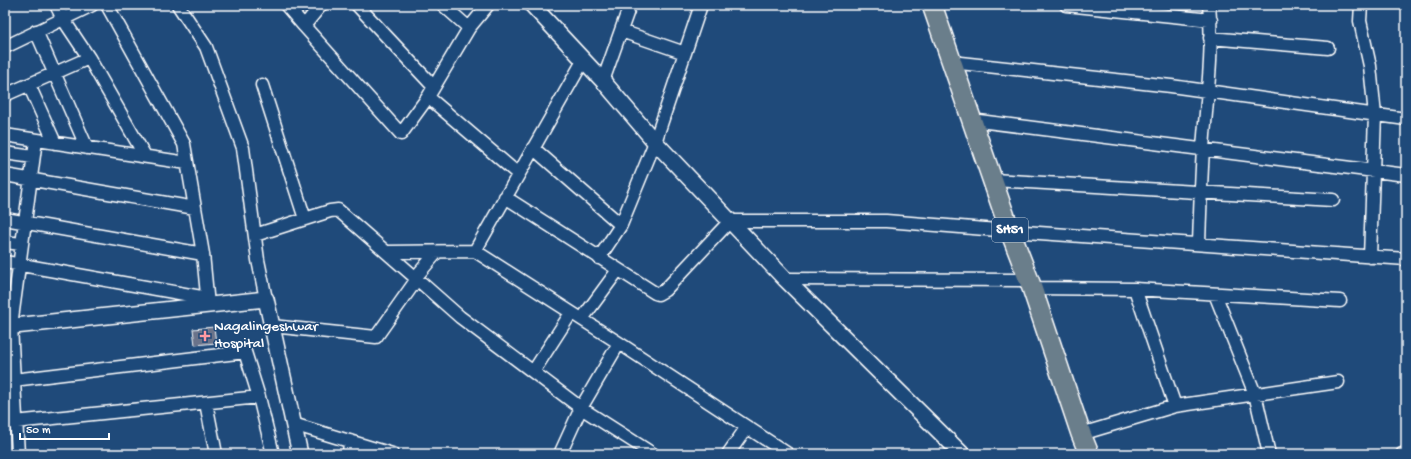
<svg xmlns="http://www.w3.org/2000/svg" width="1411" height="459" font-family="'Gochi Hand',sans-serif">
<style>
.building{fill:#6a738a;stroke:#fff}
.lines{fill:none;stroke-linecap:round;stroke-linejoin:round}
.minor-casing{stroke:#fff;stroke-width:15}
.tertiary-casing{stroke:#fff;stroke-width:18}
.primary-casing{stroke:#fff;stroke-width:22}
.minor{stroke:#1f4a7a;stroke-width:12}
.tertiary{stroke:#1f4a7a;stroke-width:15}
.primary{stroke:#6b7e8b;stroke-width:19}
.poi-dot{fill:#ff9aa2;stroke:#1f4a7a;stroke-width:1.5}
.labels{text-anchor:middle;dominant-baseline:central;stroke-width:3;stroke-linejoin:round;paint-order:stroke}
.shield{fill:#1f4a7a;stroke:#bcc9d7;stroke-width:1}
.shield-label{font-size:14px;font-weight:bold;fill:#fff}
.poi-label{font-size:15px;fill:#fff;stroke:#1f4a7a;text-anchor:start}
</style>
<rect width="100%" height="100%" fill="#1f4a7a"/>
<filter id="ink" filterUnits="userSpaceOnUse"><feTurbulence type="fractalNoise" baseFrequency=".025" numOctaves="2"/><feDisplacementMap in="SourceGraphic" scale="8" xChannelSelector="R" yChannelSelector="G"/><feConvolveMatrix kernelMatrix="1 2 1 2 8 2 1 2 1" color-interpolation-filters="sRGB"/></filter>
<g filter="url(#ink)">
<path class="building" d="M214 327 216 343 195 345 193 329Z"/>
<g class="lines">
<defs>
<path id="minor" d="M56 5 63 19 89 58 145 156
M107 5 184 144 203 254
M178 5 206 47 243 148 258 260 266 299
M286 5 304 26
M321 5 304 26 401 134 428 97 518 174
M357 5 434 87
M1066 5 1211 20
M1361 5 1360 21 1370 66 1375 115 1370 257
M469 28 488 5
M36 31 87 148
M621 31 685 53
M1210 38 1328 48
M5 47 92 5
M583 61 475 251 619 343 788 454
M951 62 1171 86 1406 119
M603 81 630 5
M29 85 55 143
M262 85 305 219
M5 95 89 58
M428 97 469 28 443 5
M971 120 1406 175
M5 135 187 163
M533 148 621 225 655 142 701 5
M5 153 33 157
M5 175 195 208
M993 180 1333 200
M505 197 655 293 658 294 665 290 730 221H886L1010 231 1406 259
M5 219 203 254 208 305
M255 235 330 211 338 210 417 279
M5 242 21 244
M1199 244C1200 213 1201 181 1203 149 1206 102 1214 53 1209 5
M386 252 475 251
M599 258 621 225
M5 262 207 298
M415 278 437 252
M785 279 1029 280
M1032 288 1135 289 1340 301
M1135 289 1175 406
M1215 294 1255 394 1269 454
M582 319 618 270
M272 326 376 337 417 279 460 317 581 408 653 454
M533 372 571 313
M5 381 245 352 259 397
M206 403 216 454
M5 423 259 397 273 454
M293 424 392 454
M1081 434 1175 406 1338 382
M18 454 11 326 36 140
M349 454 350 441
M560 454 581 408 619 343
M728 454 747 427
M1402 454 1406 453"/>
<path id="tertiary" d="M532 5 603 81 655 142 785 279 962 454
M5 327 266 299 300 454"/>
<path id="primary" d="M932 5 1010 231 1032 288 1081 434 1089 454"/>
</defs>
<use href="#minor" class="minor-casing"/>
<use href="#tertiary" class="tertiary-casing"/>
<use href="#primary" class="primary-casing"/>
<use href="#minor" class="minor"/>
<use href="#tertiary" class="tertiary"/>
<use href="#primary" class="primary"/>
</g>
</g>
<path class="poi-dot" d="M203 330h4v4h4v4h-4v4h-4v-4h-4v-4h4z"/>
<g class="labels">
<rect class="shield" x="992" y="218" width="36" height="24" rx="3"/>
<g class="shield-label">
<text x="1010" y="230">SH51</text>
</g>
<g class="poi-label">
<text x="214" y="327">Nagalingeshwar<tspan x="214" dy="17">Hospital</tspan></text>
</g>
</g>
<rect width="1411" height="459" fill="none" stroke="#1f4a7a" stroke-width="20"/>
<rect x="10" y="10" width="1391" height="439" fill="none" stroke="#fff" stroke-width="1.5" filter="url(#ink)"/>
<path d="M20 433v6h89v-6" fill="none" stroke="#ffffff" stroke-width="2"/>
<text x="26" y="433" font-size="12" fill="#ffffff" stroke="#1f4a7a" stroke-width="3" paint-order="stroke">50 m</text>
</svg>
